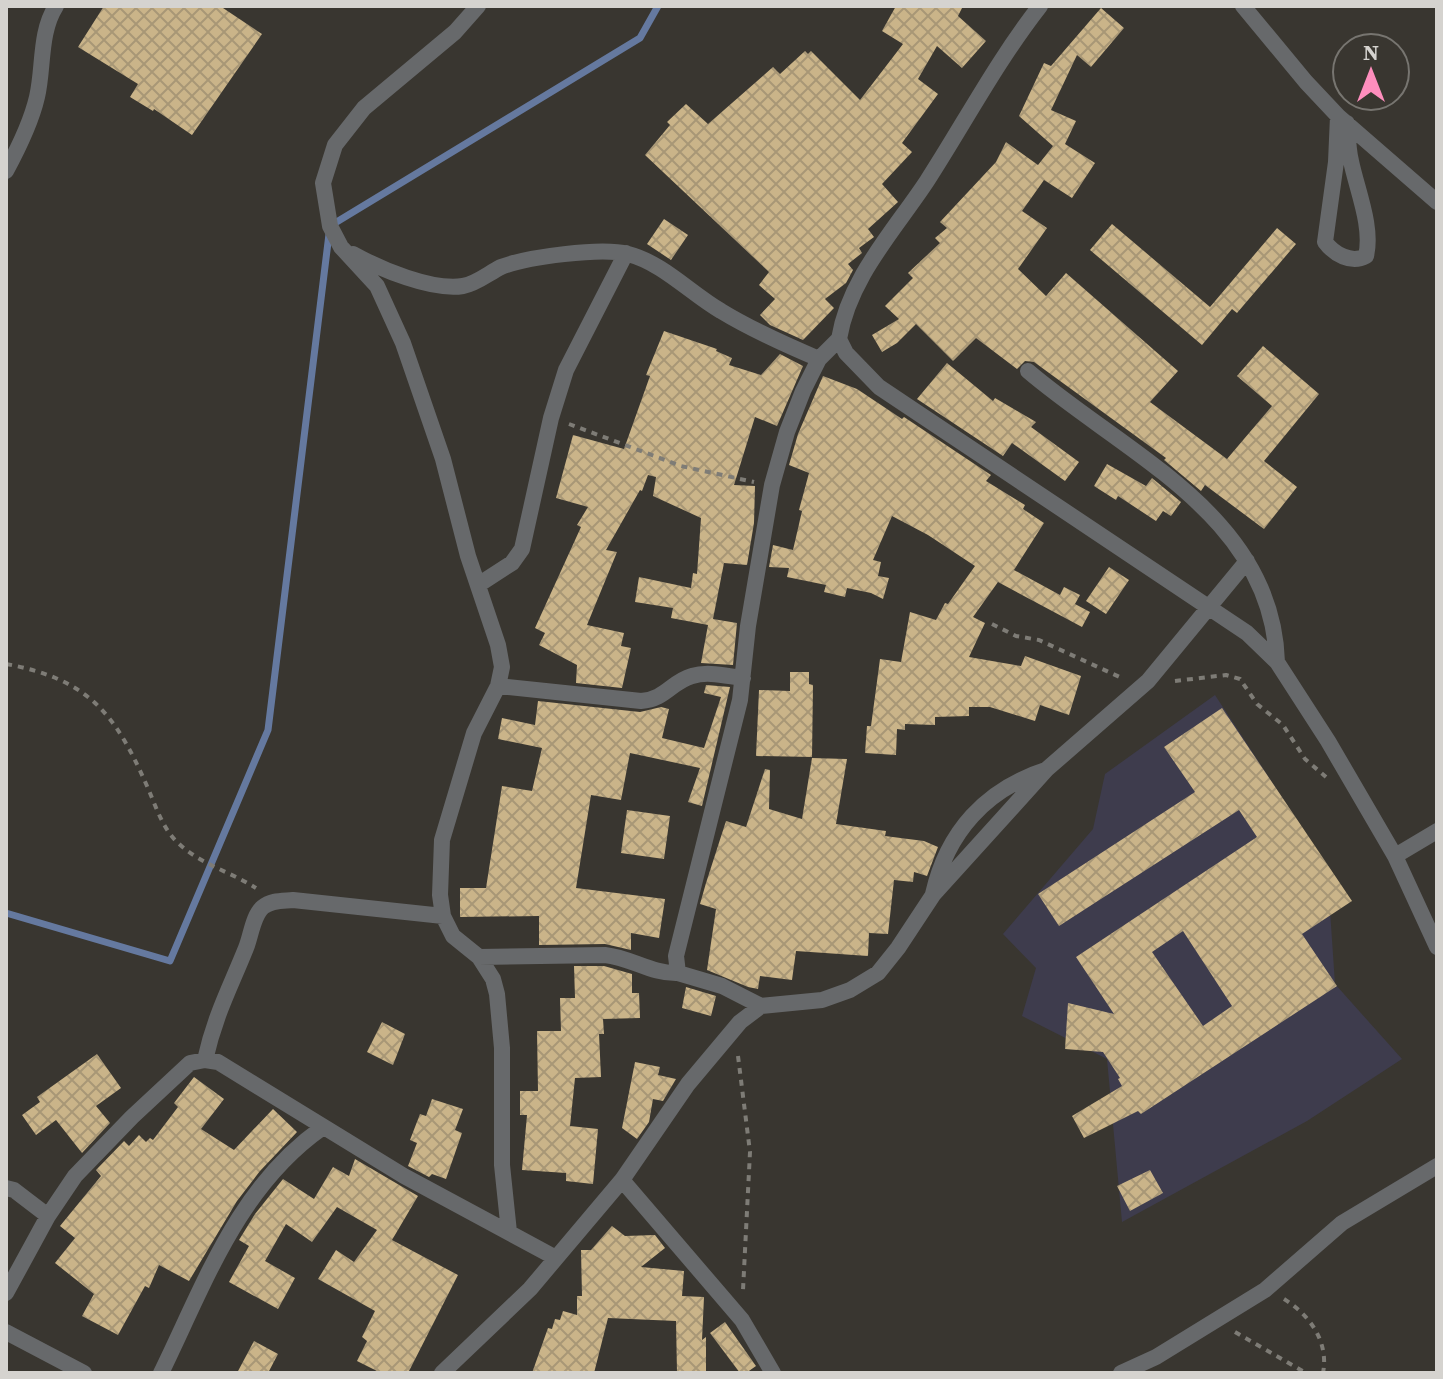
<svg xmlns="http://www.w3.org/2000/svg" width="1443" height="1379" font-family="'Source Serif 4',serif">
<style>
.education{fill:#3e3c4d}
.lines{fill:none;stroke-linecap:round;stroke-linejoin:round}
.stream{stroke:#65799f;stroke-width:7}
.building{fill:url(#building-cross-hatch);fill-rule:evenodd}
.path{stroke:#7e7c76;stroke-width:4;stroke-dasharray:6 6;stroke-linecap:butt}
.minor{stroke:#67696b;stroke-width:16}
</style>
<defs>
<pattern id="building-cross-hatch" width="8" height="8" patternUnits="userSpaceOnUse" patternTransform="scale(2)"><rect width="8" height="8" fill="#cab489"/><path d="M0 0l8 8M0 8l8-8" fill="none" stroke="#a89776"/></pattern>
</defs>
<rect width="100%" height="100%" fill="#393630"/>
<path class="education" d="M1215 695 1327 866 1335 984 1402 1059 1307 1121 1122 1222 1107 1059 1022 1016 1036 968 1003 934 1093 829 1105 774Z"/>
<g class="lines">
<path class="stream" d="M6 913 170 961 268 730 330 226 640 38 658 6"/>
</g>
<path class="building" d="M104 6H220L262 34 192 135 154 109 153 111 130 97 138 84 78 47Z
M896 6H963L958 16 986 41 962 68 937 46 918 79 938 94 902 143 912 152 882 184 898 202 868 229 874 237 859 248 862 253 848 264 853 270 846 283 825 299 834 308 803 340 770 325 760 315 775 299 759 285 769 272 645 155 670 125 667 122 686 104 708 124 773 67 780 74 805 51 808 54 811 51 860 100 903 44 882 31Z
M1101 8 1124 28 1091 67 1077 55 1051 110 1076 121 1065 144 1095 163 1072 198 1044 180 1022 211 1047 228 1018 269 1046 296 1066 273 1178 371 1150 402 1227 459 1272 406 1237 376 1263 346 1319 394 1264 461 1297 487 1264 529 1205 485 1201 491 1164 460 1166 458 1034 362 1025 361 1017 369 976 338 953 361 916 324 897 343 882 352 872 335 899 319 885 306 913 278 908 273 940 243 935 238 947 228 940 222 996 162 1006 142 1038 165 1053 146 1019 116 1044 63 1051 66Z
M664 219 688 235 671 260 647 244Z
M1112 224 1210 307 1277 228 1296 244 1237 313 1232 309 1202 345 1090 250Z
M664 331 717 349 716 351 732 358 729 365 761 375 780 354 803 366 777 426 755 417 734 485 755 486 754 523 747 565 724 563 713 619 737 623 733 665 701 663 708 625 671 618 673 608 635 602 639 577 691 588 693 573 697 574 701 518 653 496 656 477 648 475 642 491 640 490 606 550 617 552 587 625 624 633 621 646 631 648 622 688 576 683 577 665 539 645 545 633 535 628 581 527 577 525 588 507 556 498 573 435 624 449 650 376 646 375Z
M947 363 993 401 995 398 1036 422 1031 427 1079 462 1065 481 1012 443 1003 456 917 399Z
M823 376 857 389 902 419 904 417 991 475 986 481 1025 505 1023 509 1044 523 1014 570 1060 595 1064 587 1080 595 1075 604 1090 612 1082 627 998 582 973 617 985 623 969 657 1021 666 1025 656 1081 676 1069 715 1040 705 1035 721 990 707H969V716L935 717V725L905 724V730L897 729 896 755 865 753 867 726H871L880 659 901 662 910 612 936 620 945 603 948 604 975 566 928 535 892 516 873 560 881 562 878 576 889 578 883 599 871 593 847 588 845 597 824 592 826 585 787 577 789 568 769 567 773 545 793 550 802 511 799 510 809 473 789 465 798 434Z
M1107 464 1146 486 1152 478 1181 502 1171 516 1163 511 1156 521 1118 496 1116 500 1094 486Z
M1109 567 1129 580 1106 614 1086 601Z
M790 672H809V684L813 685 812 757 756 756 759 690 790 691Z
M706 685 730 687 702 806 688 802 700 768 630 753 621 800 591 795 576 888 665 899 659 938 631 933V950L605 944 539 945V916L460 917V888H486L502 786 532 791 542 748 498 739 502 718 535 725 538 701 640 712 661 707 669 709 662 738 704 748 721 697 704 693Z
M1222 708 1352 901 1302 934 1337 986 1141 1114 1138 1111 1084 1138 1072 1116 1122 1086 1118 1079 1120 1078 1103 1052 1065 1049 1068 1003 1114 1014 1076 957 1257 837 1239 810 1059 926 1038 894 1195 792 1164 747ZM1183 931 1232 1006 1203 1026 1152 952Z
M812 758 847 759 836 824 886 831 885 836 924 841 938 847 927 876 914 872 913 882 894 880 888 934 869 933 868 956 796 951 792 980 760 976 758 989 748 987 707 970 716 909 700 904 706 883 726 821 746 827 765 769 770 770 769 809 802 819Z
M627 810 670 816 664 859 621 853Z
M574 966H604L632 974V993H639L640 1018 603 1019 604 1034H599L601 1077 575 1078 570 1126 598 1129 593 1184 566 1181V1173L522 1170 527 1115H520V1091H538L537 1031H561L560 998H575Z
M686 987 716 996 711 1016 682 1008Z
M382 1022 405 1034 393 1065 367 1052Z
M97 1054 121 1088 96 1106 110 1123 82 1153 56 1120 36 1135 22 1115 40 1102 37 1097Z
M635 1062 660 1067 658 1075 676 1079 663 1101 653 1099 649 1122 637 1139 622 1128Z
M194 1077 224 1099 201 1129 234 1150 273 1109 297 1132 260 1171 237 1201 189 1281 159 1265 149 1288 145 1286 118 1335 82 1316 94 1294 55 1263 75 1238 60 1226 101 1176 96 1170 124 1141 129 1146 139 1135 146 1142 150 1138 153 1140 178 1107 174 1103Z
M432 1099 463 1109 455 1130 462 1133 446 1179 432 1174 429 1177 408 1166 417 1143 410 1140 420 1114 426 1116Z
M355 1159 418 1196 392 1240 458 1275 408 1373H381L357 1361 367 1341 362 1337 375 1311 318 1279 336 1250 354 1262 377 1230 337 1207 312 1242 286 1224 265 1261 295 1278 278 1309 229 1282 249 1246 239 1240 255 1214 283 1179 314 1199 333 1167 349 1176Z
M1150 1170 1163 1193 1130 1211 1117 1186Z
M612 1226 625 1236 655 1235 665 1248 641 1267 684 1271 682 1296 704 1297 702 1340 706 1337V1373H677L676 1321 608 1318 594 1373H532L548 1328 552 1329 555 1319 560 1320 563 1311 577 1315V1296H582L581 1250H591Z
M725 1322 756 1366 746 1373H740L710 1333Z
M254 1341 278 1354 268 1373H237Z"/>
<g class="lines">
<path class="path" d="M569 424 681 466 754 482
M992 624 1016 636 1039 640 1122 678
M6 664C88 679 115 713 147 786 155 804 162 827 176 841 199 864 229 871 256 888
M1175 681 1226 675 1240 679 1257 704 1283 725 1305 759 1326 777
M738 1056 750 1152 743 1290
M1284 1299C1310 1315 1329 1342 1323 1373
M1235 1332 1306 1373"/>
<path class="minor" d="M478 6 455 32 364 108 335 145 323 183 330 226 341 247 377 286 403 343 443 459 468 556 498 645 502 667 498 686 474 733 442 840 440 895 443 916 453 936 479 957 493 979 497 994 502 1048V1165L509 1232
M1040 6C997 61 965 122 927 181 894 231 849 278 839 339L846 353 879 387 1247 633 1277 662 1328 741 1395 856 1437 947
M1243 6 1306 82 1338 116 1437 202
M1338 116 1336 162 1325 242C1334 254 1351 264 1366 256 1373 227 1357 190 1351 161 1348 149 1348 136 1347 123
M6 171C19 147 31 123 37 97 44 67 39 33 56 6
M353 254C380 269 432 291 463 286 476 284 489 273 501 267 527 257 601 247 628 254 663 263 690 293 721 311 752 330 786 345 819 359
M1028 371C1125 454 1273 516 1277 662
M478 585 512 563 522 549 551 418 566 370 626 253
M498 686 641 701C666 699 671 682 692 676 708 671 726 676 743 678
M1395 856 1437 831
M933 894C947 832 986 789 1046 770
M479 957 605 955C632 958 651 974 678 973
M761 1006 722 986 678 973 676 956 740 700 748 626 772 485 787 432 803 391 819 359 839 339
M205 1060C215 1015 230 988 246 948 251 936 253 915 263 907 271 900 283 901 293 900L443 916
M622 1180 742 1320 773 1373
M6 1188 14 1190 48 1216
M6 1293 48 1216 75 1176 132 1117 190 1063 205 1060 218 1062 404 1176 556 1258
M6 1332 84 1373
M161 1373C205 1283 238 1187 322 1128
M442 1373 530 1289 622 1180 688 1084 740 1022 761 1006 822 1000 850 990 878 973 898 948 933 895 1047 769 1148 681 1247 561
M1121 1373 1156 1357 1265 1290 1342 1223 1437 1166"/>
</g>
<rect width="1443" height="1379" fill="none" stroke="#d5d3cf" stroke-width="16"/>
<g transform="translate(1371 72)"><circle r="38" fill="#393630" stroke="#777570" stroke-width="2"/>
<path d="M0-6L14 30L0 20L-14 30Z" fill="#fe8ebd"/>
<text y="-12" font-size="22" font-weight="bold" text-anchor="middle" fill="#d5d3cf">N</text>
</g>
</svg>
